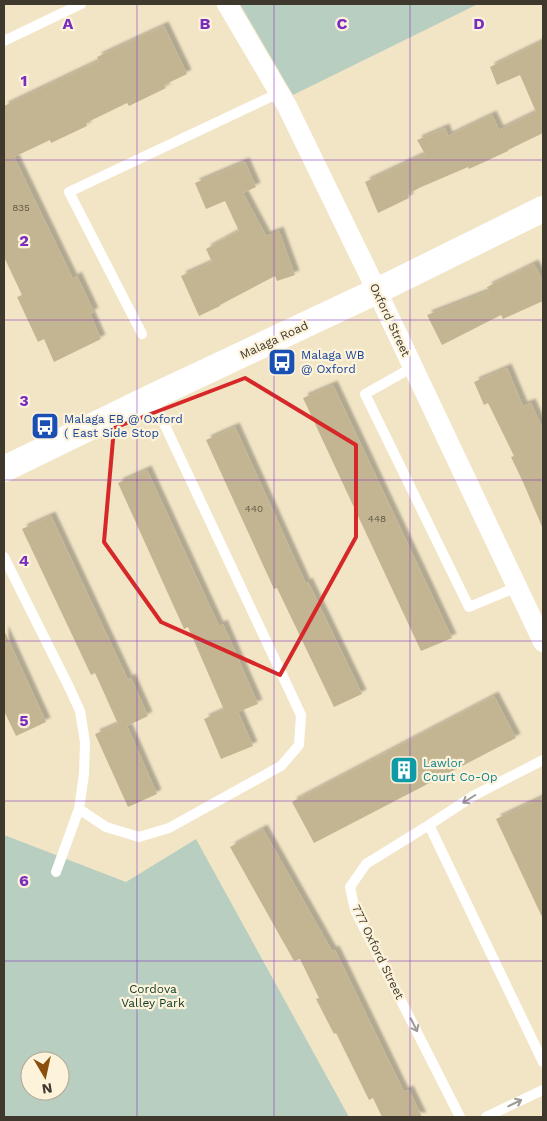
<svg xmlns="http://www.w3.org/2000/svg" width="547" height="1121" font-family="'Work Sans',sans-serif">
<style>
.green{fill:#b8cec0;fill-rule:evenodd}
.building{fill:#c4b592;filter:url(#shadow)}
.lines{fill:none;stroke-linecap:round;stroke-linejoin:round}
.service{stroke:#fff;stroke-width:10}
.minor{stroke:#fff;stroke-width:20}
.tertiary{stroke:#fff;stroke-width:26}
.oneway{stroke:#9f9c96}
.marked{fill:none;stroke:#d62828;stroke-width:4;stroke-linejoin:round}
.grid{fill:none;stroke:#7b2cbf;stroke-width:1;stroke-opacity:0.55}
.labels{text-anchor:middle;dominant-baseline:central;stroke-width:4.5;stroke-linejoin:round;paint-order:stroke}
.number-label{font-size:10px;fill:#605846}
.street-label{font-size:12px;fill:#3f392d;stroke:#fdf2da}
.transit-label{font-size:12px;fill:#164399;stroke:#fdf2da;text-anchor:start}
.culture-label{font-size:12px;fill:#0d838f;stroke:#fdf2da;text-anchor:start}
.park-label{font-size:12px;fill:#0b3b25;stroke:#fdf2da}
.grid-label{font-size:16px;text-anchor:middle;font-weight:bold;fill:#7b2cbf;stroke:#fdf2da;stroke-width:4.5;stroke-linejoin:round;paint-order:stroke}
</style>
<defs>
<filter id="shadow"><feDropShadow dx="4.5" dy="-4.5" stdDeviation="1" flood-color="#0004"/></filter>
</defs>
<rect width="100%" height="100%" fill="#f2e5c6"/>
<path class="green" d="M240 4H478L293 95Z
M4 835 126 882 196 839 349 1117H4ZM30 1061H60V1091H30Z"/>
<path class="building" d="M164 26 187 74 164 85 166 88 129 106 127 103 86 123 87 126 51 143 50 140 14 157 73 279 77 276 94 312 90 314 101 339 54 362 44 339 38 342 17 297 22 295 4 257V106L99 61 97 57Z
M543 41V133L508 150V151L469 169 468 167 419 188 408 194 409 198 378 213 365 182 425 154 417 140 445 128 448 136 492 115 499 130 536 112 520 75 497 85 490 67Z
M245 162 256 187 243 193 266 236 279 231 295 275 277 281 275 276 220 305V306L199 316 181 276 212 262 206 249 239 231 225 201 206 209 195 183Z
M534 264 543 281V301L503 319 501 315 442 345 427 315 489 291 487 287Z
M507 368 523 406 531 403 543 430V529L523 482 511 457 514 456 488 403 484 405 474 382Z
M333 385 452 638 421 651 303 398Z
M235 427 306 584 308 582 362 694 334 707 277 588 274 589 206 440Z
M147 470 219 626 223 624 258 704 238 712 253 746 221 759 204 719 224 710 188 627 184 629 118 483Z
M51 516 128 680 131 678 148 716 127 726 157 794 128 807 95 734 118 724 95 673 91 675 22 529Z
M4 630 46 722 16 736 4 711Z
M494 696 516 738 314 843 292 802Z
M543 797V919L496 819Z
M263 829 332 951 335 950 404 1092 409 1090 422 1117H382L373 1098 369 1100 336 1033 334 1034 316 999 319 998 300 959 294 961 230 847Z"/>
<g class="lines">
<path class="service" d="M4 41 81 4
M142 334 69 192 279 93
M413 367 365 394 469 607 517 587
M4 557 69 687 80 711 85 742 84 774 79 809
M429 825 543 1062
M56 872 79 809 106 827 139 837 169 828 281 766 299 745 301 715 152 398
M460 1117 355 910 350 887 366 864 429 825 473 796 543 760
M486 1117 543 1090"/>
<path class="minor" d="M227 4 287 106 377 291 543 642"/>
<path class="tertiary" d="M4 469 152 397 377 291 543 209"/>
</g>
<defs><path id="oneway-shaft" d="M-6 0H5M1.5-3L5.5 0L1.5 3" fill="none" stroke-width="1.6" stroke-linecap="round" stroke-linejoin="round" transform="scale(1.25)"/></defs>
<g class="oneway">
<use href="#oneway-shaft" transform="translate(469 799) rotate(148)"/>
<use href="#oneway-shaft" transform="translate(414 1025) rotate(63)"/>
<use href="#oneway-shaft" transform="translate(515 1103) rotate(-26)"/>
</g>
<path class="marked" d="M245 378 356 445V537L280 675 161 622 104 542 114 428Z"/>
<path class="grid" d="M137 4V1117M274 4V1117M410 4V1117M4 160H543M4 320H543M4 480H543M4 641H543M4 801H543M4 961H543"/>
<defs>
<symbol id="bus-square" viewBox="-11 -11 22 22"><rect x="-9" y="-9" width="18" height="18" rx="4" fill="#1a4fb4" stroke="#fdf2da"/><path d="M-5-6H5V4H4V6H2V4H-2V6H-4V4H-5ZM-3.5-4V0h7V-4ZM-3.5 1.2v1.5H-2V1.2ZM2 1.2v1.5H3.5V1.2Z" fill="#fff"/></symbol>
<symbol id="building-square" viewBox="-11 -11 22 22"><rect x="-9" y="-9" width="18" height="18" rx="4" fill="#0f9aa8" stroke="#fdf2da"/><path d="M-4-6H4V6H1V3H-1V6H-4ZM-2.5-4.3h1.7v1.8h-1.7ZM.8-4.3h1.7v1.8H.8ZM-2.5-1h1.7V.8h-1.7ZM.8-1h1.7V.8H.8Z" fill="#fff"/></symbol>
</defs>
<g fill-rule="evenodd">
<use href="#bus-square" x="266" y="346" width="32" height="32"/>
<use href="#bus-square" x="29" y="410" width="32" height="32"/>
<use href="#building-square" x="388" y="754" width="32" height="32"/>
</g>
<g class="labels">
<g class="number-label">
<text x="21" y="207">835</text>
<text x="254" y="508">440</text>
<text x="377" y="518">448</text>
</g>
<g class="street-label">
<text transform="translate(390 320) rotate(65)">Oxford Street</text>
<text transform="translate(274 340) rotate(-25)">Malaga Road</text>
<text transform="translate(378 952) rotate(64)">777 Oxford Street</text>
</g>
<g class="transit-label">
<text x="301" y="355">Malaga WB<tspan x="301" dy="14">@ Oxford</tspan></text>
<text x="64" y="419">Malaga EB @ Oxford<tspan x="64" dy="14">( East Side Stop</tspan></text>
</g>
<g class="culture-label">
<text x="423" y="763">Lawlor<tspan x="423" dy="14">Court Co-Op</tspan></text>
</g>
<g class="park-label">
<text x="153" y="989">Cordova<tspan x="153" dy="14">Valley Park</tspan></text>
</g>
</g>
<g class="grid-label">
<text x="68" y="29">A</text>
<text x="205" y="29">B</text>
<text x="342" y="29">C</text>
<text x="479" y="29">D</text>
<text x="24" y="86">1</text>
<text x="24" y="246">2</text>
<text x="24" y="406">3</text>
<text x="24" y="566">4</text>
<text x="24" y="726">5</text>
<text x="24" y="886">6</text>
</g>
<rect width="547" height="1121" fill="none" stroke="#3f392d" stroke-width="10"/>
<g transform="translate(45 1076) rotate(171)"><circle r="24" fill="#fdf2da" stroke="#b1a895"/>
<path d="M0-4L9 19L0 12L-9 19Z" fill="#8a4f0c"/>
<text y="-8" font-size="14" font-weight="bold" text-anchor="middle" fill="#3f392d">N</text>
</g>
</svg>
